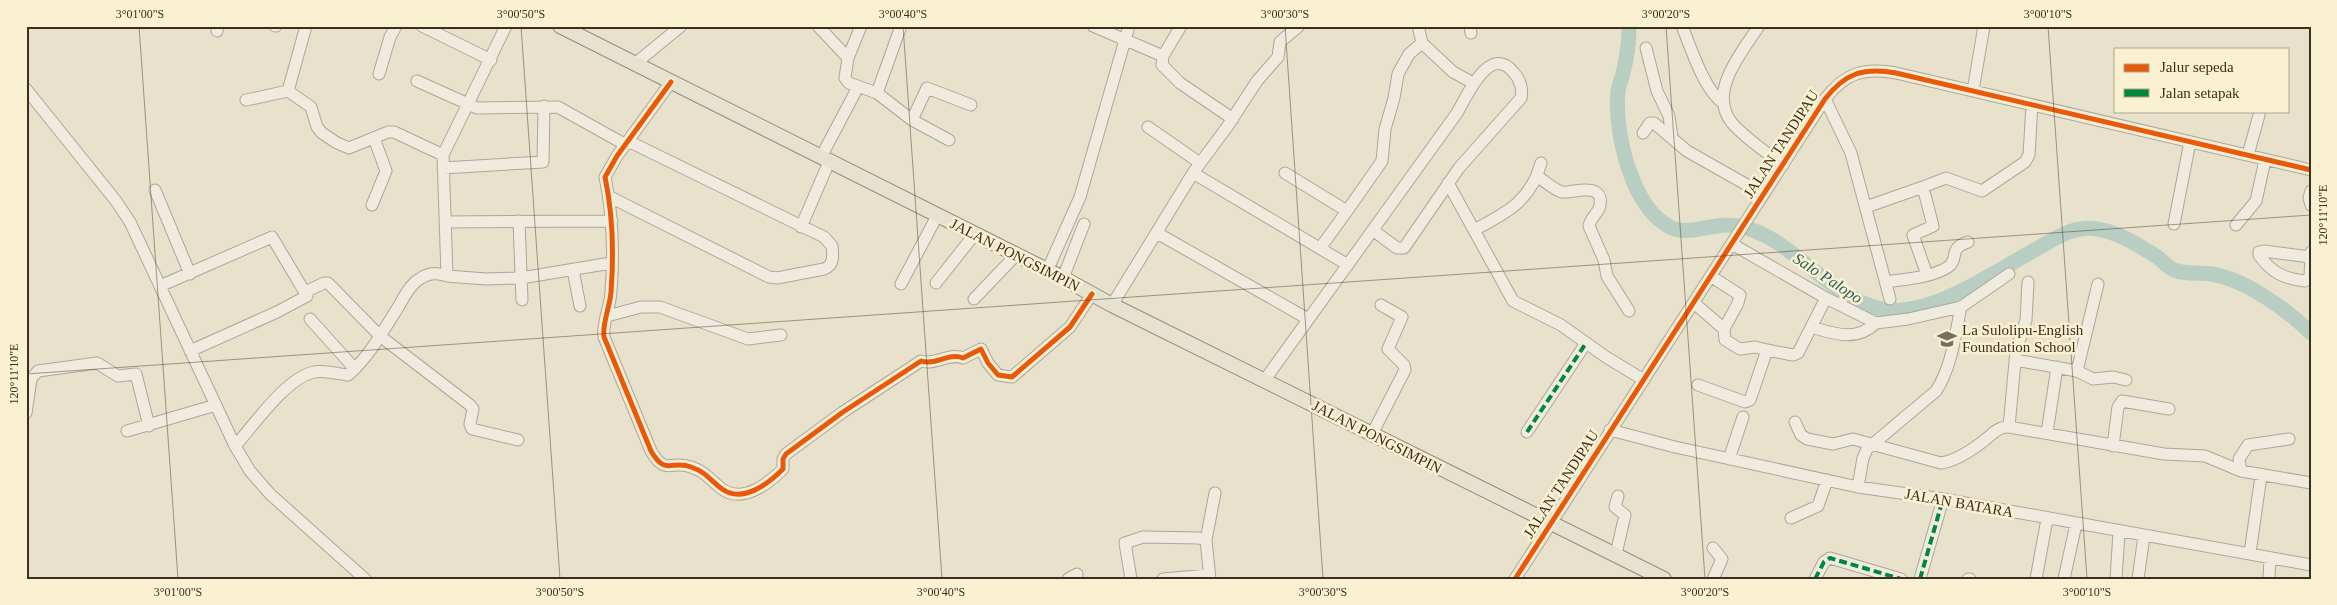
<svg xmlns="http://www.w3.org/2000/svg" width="2337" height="605" font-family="'Times New Roman',serif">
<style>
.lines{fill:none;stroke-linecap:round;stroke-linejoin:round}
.river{stroke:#b9cec2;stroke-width:15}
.minor-casing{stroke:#ada696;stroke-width:13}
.major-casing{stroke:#928b7d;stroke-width:16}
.minor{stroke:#efebdf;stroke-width:11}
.major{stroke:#e7e2d0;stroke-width:14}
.quiet{stroke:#00873e;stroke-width:4;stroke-dasharray:8 4;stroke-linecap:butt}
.cycleway-casing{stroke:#f9f1d2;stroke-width:8}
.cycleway{stroke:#e8590c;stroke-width:5}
.ticks{fill:none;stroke:#3d2f1d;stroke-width:1;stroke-opacity:0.45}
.labels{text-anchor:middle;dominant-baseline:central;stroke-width:5;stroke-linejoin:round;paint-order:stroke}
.street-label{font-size:15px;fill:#3d2f1d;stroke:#f9f1d2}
.poi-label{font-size:15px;fill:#3d2f1d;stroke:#f9f1d2;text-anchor:start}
.water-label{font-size:16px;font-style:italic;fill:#2a5e5f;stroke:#f9f1d2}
.neatline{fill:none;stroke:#3d2f1d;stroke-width:2}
.ticks-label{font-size:12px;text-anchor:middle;fill:#3d2f1d}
</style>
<rect width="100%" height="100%" fill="#e8e2cd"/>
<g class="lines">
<path class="river" d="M1629 26C1629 42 1627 58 1623 73 1622 79 1619 84 1618 91 1614 131 1631 209 1672 228 1688 235 1710 225 1727 225 1736 225 1747 228 1755 231 1799 248 1834 300 1882 309 1930 319 1999 269 2040 247 2058 237 2075 225 2097 229 2118 232 2138 245 2156 256 2162 260 2168 268 2174 270 2186 275 2200 272 2212 274 2246 280 2286 309 2311 333"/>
<defs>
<path id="minor" d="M275 26H276
M306 26 288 91 311 107 317 127 322 133 337 143 349 148 388 132H394L443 155
M422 26 491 60
M818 26 848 58
M861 26 848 58 845 78 849 83 877 93 901 26
M1093 26 1163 56 1162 65 1180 83 1233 119
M1470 26 1471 33
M1682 26C1691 48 1704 90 1723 103
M1759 26C1742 52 1707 92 1732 123 1746 139 1766 152 1783 165
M217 31 218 26
M1422 43 1453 72 1473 83
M1646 48 1657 91 1669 116 1672 138
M1163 56 1181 26
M636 63 681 26
M379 74 390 37 396 26
M417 81 477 108 558 107 626 145
M671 82 617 156 605 177C613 215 614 253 611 292 610 307 602 323 604 337L651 451C666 477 672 459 691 467 706 472 710 480 722 489 743 504 769 483 783 469V459L786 454 843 412 921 361C935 366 949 352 963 358L981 349 988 363 998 375 1012 377 1070 327 1092 294
M26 89 116 201 130 222 235 446 250 471 270 494 365 579
M1973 91 1984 26
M877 93 912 120 927 88 971 105
M1825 99 1851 153 1890 299
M246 100 288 91
M912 120 949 140
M1148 127 1200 163
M1643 133 1650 123H1654L1687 151 1763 194
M2248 155 2259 115
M821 157 858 87
M443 168 543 162 544 106
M1193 173 1348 265
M1285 173 1347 211 1382 161 1385 129 1394 98 1398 74 1409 54 1422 43 1418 26
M1538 177C1545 181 1554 190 1562 192 1569 194 1604 180 1600 205 1599 213 1590 218 1589 226L1604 260 1607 276 1629 311
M1448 183 1513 301 1561 325 1606 357 1644 380
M155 190 190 274
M2311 191 2309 198 2311 205
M610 197 769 277 777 278 824 269C834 266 833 255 832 246L824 237 628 141
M372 205 386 171 374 138
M1866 207 1923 187
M519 221 522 300
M445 222 612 221
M2174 224 2190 142
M2236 225 2256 201 2265 160
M801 227 829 162
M1474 230C1506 213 1531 201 1541 163
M1157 233 1308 319
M1732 244 1826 298 1876 323 1908 319 1961 307 2009 274
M1321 247 1347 211
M2310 257 2264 251 2259 252V255C2271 272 2284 279 2305 281L2310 277 2311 252
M573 270 580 306
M1047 271 1080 197 1129 26
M1927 275 1913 235 1933 226 1923 187 1946 178 1982 191 2025 162 2029 155 2032 105
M447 276 486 279 521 278 611 263
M1712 277 1740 295 1738 303 1724 329
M1063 278 1084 224
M1886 282C1905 279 1931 278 1948 267 1960 259 1947 249 1968 242
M936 283 974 235
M901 284 937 216
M160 286 272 237 307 296 277 312 190 351
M305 292 324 283H328L380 336 470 405 473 409 470 424 472 429 518 440
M974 299 1016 255
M1694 303 1724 329 1725 340 1740 349 1755 347 1767 350
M1112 305 1193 173 1227 127 1257 81 1278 57 1280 42 1299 26
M607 316 641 307H660L748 339 781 335
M310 319 355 369
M1811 327C1835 334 1856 342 1876 323
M2015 360 2077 371 2093 379 2113 377 2126 380
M2077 371 2098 284
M1264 381 1457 113C1467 96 1490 42 1514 73 1520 79 1523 90 1521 98L1459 168 1404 248H1397L1374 231
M1698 385 1745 402 1750 400 1767 350 1793 355 1798 353 1826 298
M26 413 31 379 38 371 97 363 118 376 136 374 149 426
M1795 422 1801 435 1807 439 1833 444 1853 439 1941 463C1955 461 1969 452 1981 443 1990 437 1997 426 2009 427L2164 454 2205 456 2241 471 2311 483
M2009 427 2016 351 2026 320 2028 282
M1610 430 1675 447 1858 487 1943 499 2311 565
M127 431 216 405
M1527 432 1586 343
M2047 433 2057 367
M1372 434 1405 370 1404 365 1388 349 1402 317 1381 305
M235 446C254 425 286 378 314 372 325 370 337 374 348 375 369 357 383 331 397 309 403 299 409 286 418 280 427 273 437 272 447 276L443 155 506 26
M2113 446 2118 407 2122 401 2169 409
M1729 459 1743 417
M2241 471 2239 459 2248 445 2289 439
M1858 487 1863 458 1867 449 1936 391C1952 366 1955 336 1961 307
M1791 518 1818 506 1827 480
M2250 553 2261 476
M1616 554 1625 515 1615 507 1618 496
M1068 579 1077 574
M1131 579 1125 543 1143 537 1199 538 1206 540
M1163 579 1209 575
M1210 579 1206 540 1215 493
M1515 579 1825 99C1845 73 1864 67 1896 73L2311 170
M1713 579 1722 559 1713 548
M1815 579 1824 562 1830 558 1901 579
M1920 579 1943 499
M1968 579H1970
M2036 579 2047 519
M2064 579 2076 524
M2116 579 2119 532
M2138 579 2144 536
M2269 579 2270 558"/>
<path id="major" d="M560 26 1063 278 1112 305 1664 579"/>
</defs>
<use href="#minor" class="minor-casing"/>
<use href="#major" class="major-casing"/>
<use href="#minor" class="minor"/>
<use href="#major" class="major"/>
<path class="quiet" d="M1527 432 1586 343
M1815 579 1824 562 1830 558 1901 579
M1920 579 1943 499"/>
<defs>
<path id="cycleway" d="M671 82 617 156 605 177C613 215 614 253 611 292 610 307 602 323 604 337L651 451C666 477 672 459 691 467 706 472 710 480 722 489 743 504 769 483 783 469V459L786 454 843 412 921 361C935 366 949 352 963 358L981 349 988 363 998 375 1012 377 1070 327 1092 294
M1515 579 1825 99C1845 73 1864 67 1896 73L2311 170"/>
</defs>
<use href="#cycleway" class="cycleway-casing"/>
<use href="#cycleway" class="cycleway"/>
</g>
<path class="ticks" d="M139 26 178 579M521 26 560 579M903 26 942 579M1285 26 1323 579M1666 26 1705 579M2048 26 2087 579M26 374 2311 215"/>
<defs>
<symbol id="school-bare" viewBox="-9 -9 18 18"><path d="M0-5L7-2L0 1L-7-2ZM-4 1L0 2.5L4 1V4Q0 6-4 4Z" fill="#796e5b" stroke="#f9f1d2" stroke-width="2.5" paint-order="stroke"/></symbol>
</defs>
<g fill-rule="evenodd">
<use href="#school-bare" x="1933" y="325" width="28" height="28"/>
</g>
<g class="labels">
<g class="street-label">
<text transform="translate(1781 144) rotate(-57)">JALAN TANDIPAU</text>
<text transform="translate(1015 255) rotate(27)">JALAN PONGSIMPIN</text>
<text transform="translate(1377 437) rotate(27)">JALAN PONGSIMPIN</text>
<text transform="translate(1561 484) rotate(-57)">JALAN TANDIPAU</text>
<text transform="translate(1959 503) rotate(10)">JALAN BATARA</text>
</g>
<g class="poi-label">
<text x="1962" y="330">La Sulolipu-English<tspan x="1962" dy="17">Foundation School</tspan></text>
</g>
<g class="water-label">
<text transform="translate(1828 278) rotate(33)">Salo Palopo</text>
</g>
</g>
<rect width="2337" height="605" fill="none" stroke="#f9f1d2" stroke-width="55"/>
<rect x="2114" y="48" width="175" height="65" fill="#f9f1d2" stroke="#aea38a"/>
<rect x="2124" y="64" width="25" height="8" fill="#e8590c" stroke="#aea38a"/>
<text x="2160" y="72" font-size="15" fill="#3d2f1d">Jalur sepeda</text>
<rect x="2124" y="89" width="25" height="8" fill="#00873e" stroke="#aea38a"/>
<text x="2160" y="98" font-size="15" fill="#3d2f1d">Jalan setapak</text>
<rect x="28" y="28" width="2282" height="550" class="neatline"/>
<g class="ticks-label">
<text x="140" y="18">3°01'00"S</text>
<text x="521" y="18">3°00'50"S</text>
<text x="903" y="18">3°00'40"S</text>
<text x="1285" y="18">3°00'30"S</text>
<text x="1666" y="18">3°00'20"S</text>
<text x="2048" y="18">3°00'10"S</text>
<text transform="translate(2323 215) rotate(-90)" y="4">120°11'10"E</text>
<text transform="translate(14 374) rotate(-90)" y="4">120°11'10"E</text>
<text x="178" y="596">3°01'00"S</text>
<text x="560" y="596">3°00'50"S</text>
<text x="941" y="596">3°00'40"S</text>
<text x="1323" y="596">3°00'30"S</text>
<text x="1705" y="596">3°00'20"S</text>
<text x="2087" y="596">3°00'10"S</text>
</g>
</svg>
